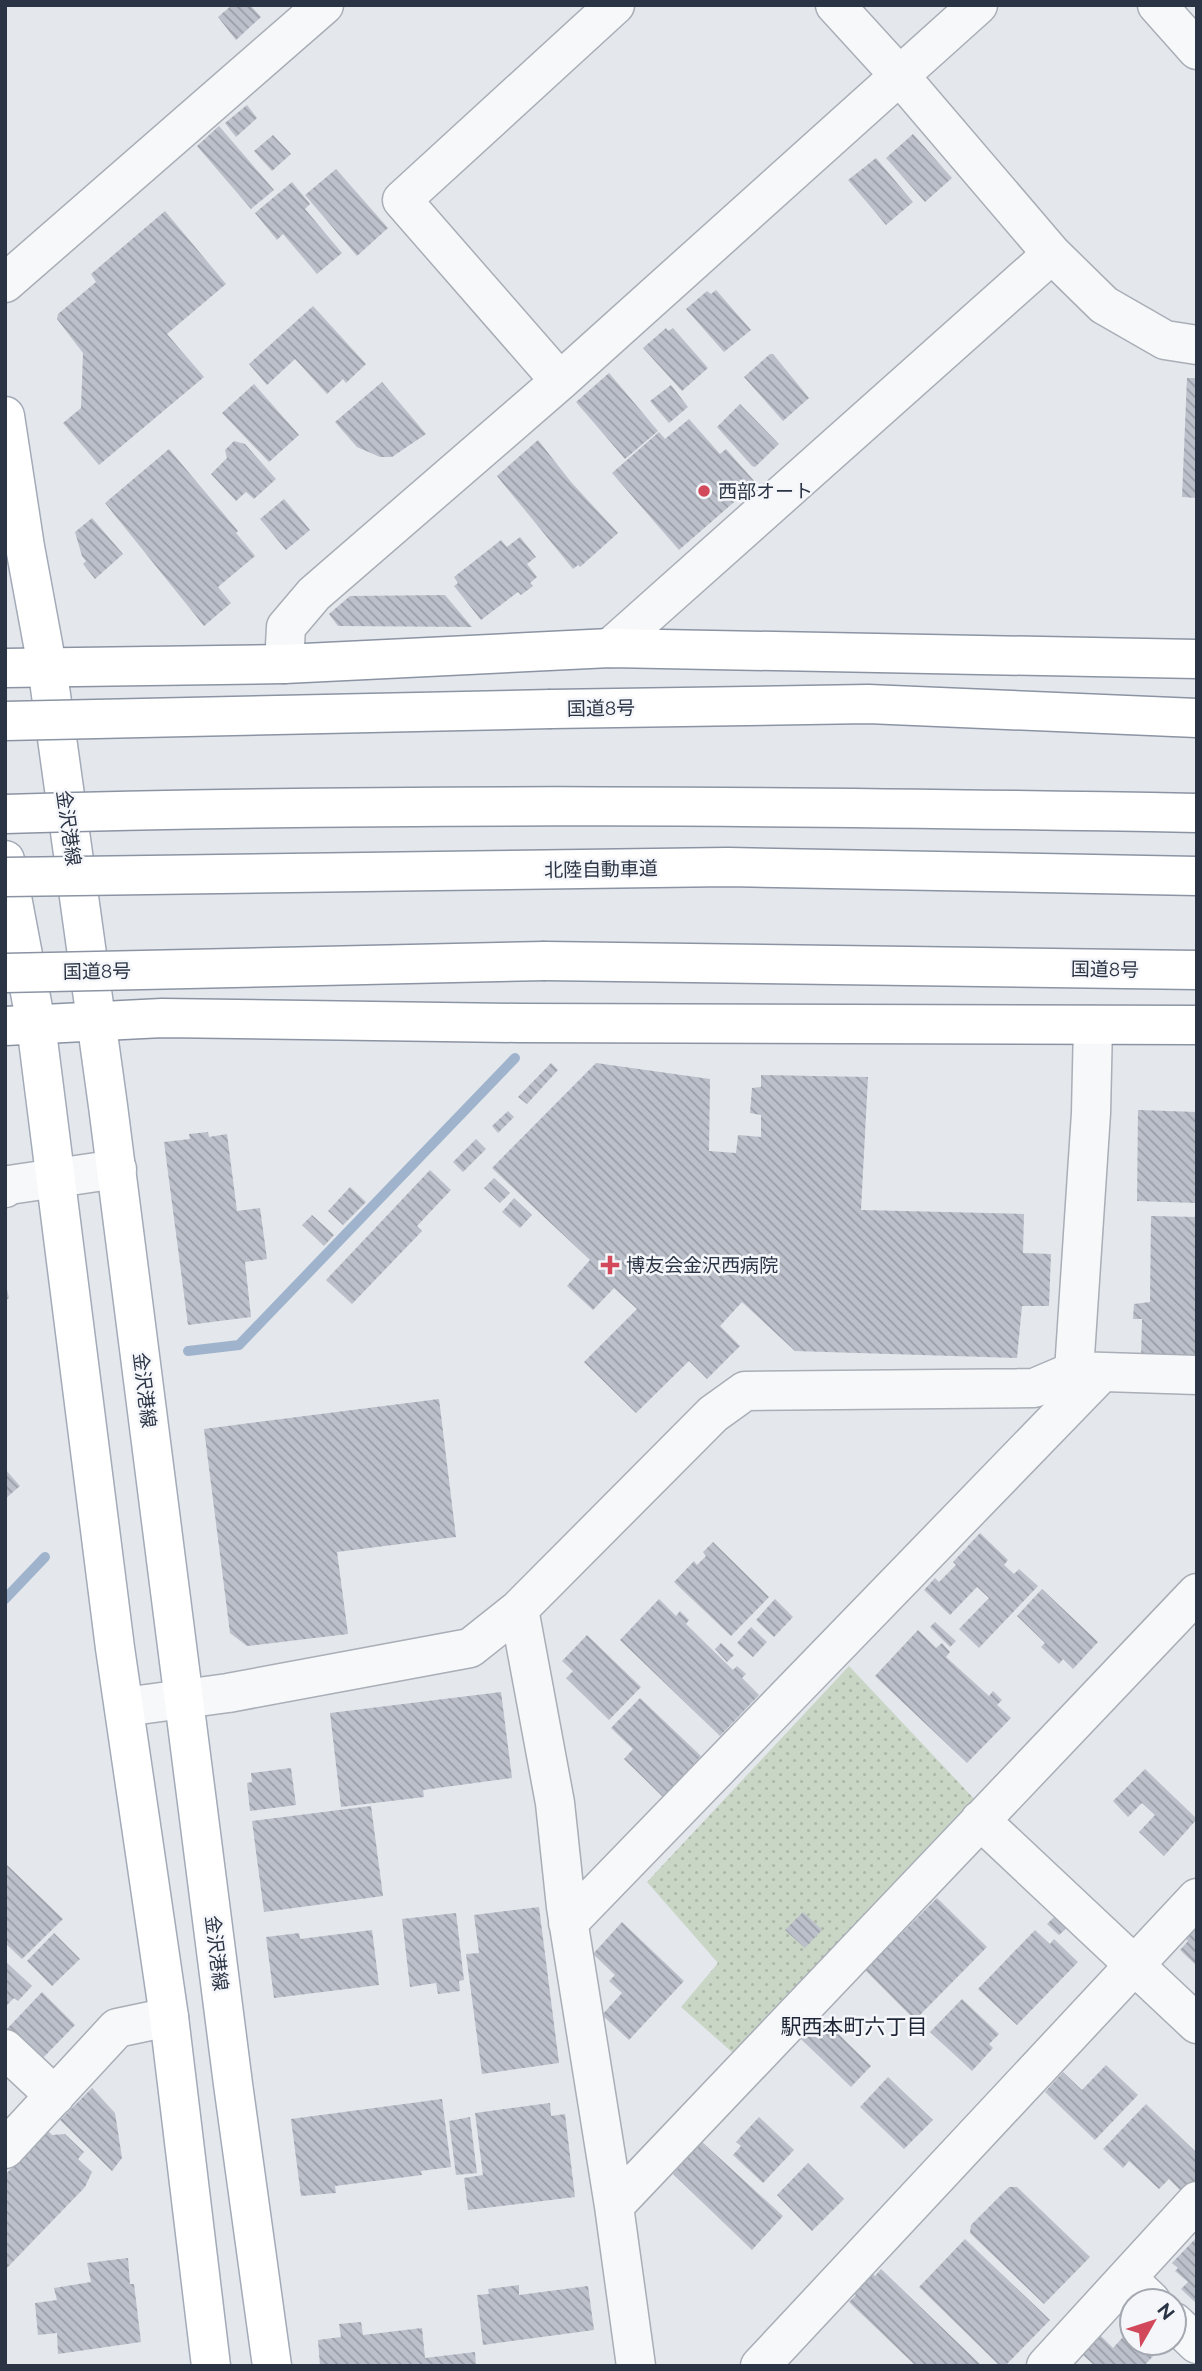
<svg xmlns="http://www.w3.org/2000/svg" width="1202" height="2371" font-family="Raleway,'Noto Sans JP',sans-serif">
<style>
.park{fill:url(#park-dots)}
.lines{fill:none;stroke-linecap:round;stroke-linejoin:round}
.stream{stroke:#9fb4cc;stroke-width:10}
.building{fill:url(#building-back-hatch)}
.minor-casing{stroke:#a9aeb7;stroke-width:41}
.primary-casing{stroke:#a3abb8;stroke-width:41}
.trunk-casing{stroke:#8b94a3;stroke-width:41}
.minor{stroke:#f7f8fa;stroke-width:38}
.primary{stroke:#fff;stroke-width:38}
.trunk{stroke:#fff;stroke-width:38}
.trunk-bridge-casing{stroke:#8b94a3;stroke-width:41;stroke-linecap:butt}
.motorway-bridge-casing{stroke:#8b94a3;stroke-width:41;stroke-linecap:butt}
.trunk-bridge{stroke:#fff;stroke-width:38}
.motorway-bridge{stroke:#fff;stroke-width:38}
.poi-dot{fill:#d1495b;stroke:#f4f6f9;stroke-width:2.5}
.labels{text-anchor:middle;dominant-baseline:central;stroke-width:5;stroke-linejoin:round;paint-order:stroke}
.poi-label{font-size:19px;fill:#2b3445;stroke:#f4f6f9;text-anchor:start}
.street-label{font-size:19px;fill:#2b3445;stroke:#f4f6f9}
.neighbourhood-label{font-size:21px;fill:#1d2536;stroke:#f4f6f9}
</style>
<defs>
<pattern id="park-dots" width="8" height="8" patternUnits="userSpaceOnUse" patternTransform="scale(1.75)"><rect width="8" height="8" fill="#c9d6c5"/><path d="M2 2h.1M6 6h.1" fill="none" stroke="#adb8ab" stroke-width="1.8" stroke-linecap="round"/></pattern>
<pattern id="building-back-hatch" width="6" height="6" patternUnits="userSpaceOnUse" patternTransform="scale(1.75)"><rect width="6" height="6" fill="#bbc0ca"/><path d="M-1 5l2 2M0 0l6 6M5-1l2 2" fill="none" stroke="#989da6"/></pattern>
</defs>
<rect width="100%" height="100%" fill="#e4e7ec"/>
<path class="park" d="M849 1666 979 1804 733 2053 681 2007 718 1963 647 1882Z"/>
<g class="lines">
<path class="stream" d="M188 1351 239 1345 515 1058
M5 1599 45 1557"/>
</g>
<path class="building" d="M232 5H250L261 17 236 40 218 17Z
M247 105 257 118 236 137 225 123Z
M219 126 274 190 251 209 197 146Z
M913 134 952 178 925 202 886 158Z
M273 135 291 154 272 171 254 151Z
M876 158 913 202 886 225 848 180Z
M336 169 388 228 357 256 305 195Z
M292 182 310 204 305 209 342 253 317 274 283 234 277 240 255 213Z
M165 211 226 284 167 334 204 377 99 465 63 423 81 408 83 353 57 319 58 314 96 282 91 274Z
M716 290 751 330 724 352 686 309 707 291 711 294Z
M313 306 366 364 346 383 343 379 327 394 295 359 267 385 249 364Z
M666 328 668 331 673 328 708 368 682 391 643 348Z
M770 354H773L809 398 783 421 744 377Z
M609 373 658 431 625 459 576 402Z
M1187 378H1197V498L1182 497Z
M382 382 426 434 392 457H380L357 447 335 422Z
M254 384 299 435 269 462 222 413Z
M671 385 688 407 669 423 650 401Z
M740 404 779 444 755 467 752 466 717 427Z
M689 419 720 454 726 449 756 483 679 550 612 473 659 432 665 439Z
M538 440 571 482 618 533 580 567 578 565 573 569 497 476Z
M234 441 245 444 276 479 254 499 246 492 236 501 211 474 227 458 225 450Z
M169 449 238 531 236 533 255 556 218 587 231 603 204 626 105 503Z
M284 499 310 530 286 550 260 519Z
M92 518 123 554 95 579 83 564 86 561 82 556 75 532Z
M520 537 536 557 527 564 537 577 530 583 533 586 521 595 518 592 481 620 454 586 458 583 454 577 501 540 507 547Z
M445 595 472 627 338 626 329 614 350 596Z
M551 1063 558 1070 527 1104 518 1097Z
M596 1063 710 1079 709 1151 736 1153 738 1135 761 1137V1115L750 1113 752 1088 761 1087V1075L868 1077 861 1210 1024 1214 1023 1253 1051 1254 1049 1306H1022L1017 1358 795 1351 742 1302 720 1326 740 1346 707 1379 689 1361 636 1413 584 1362 637 1309 614 1288 593 1310 567 1286 590 1260 492 1168Z
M1138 1110 1197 1112V1203L1137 1201Z
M508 1111 514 1117 498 1133 492 1126Z
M208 1132 209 1137 227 1134 237 1211 260 1208 267 1259 245 1262 251 1317 188 1325 164 1142 190 1139 189 1134Z
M476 1139 486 1149 463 1172 453 1162Z
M430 1170 451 1190 417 1226 422 1231 352 1304 326 1280Z
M494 1178 510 1193 500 1203 484 1188Z
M350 1187 366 1202 343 1225 328 1211Z
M514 1198 532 1215 520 1228 502 1212Z
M312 1215 334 1235 324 1246 302 1225Z
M1151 1216 1197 1217V1360H1141L1142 1319H1133L1134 1304 1150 1302Z
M5 1281 9 1298 5 1301Z
M439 1399 456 1537 337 1552 348 1634 247 1646 230 1633 204 1429Z
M5 1469 20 1486 5 1499Z
M980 1533 1008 1560 1004 1565 1014 1574 1019 1569 1038 1586 979 1648 959 1629 989 1598 977 1587 950 1615 924 1590 935 1578 939 1582 956 1565 953 1562Z
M713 1542 769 1597 731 1636 674 1582 694 1561 697 1565 706 1556 703 1552Z
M1042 1589 1098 1642 1073 1669 1063 1659 1059 1664 1041 1647 1045 1643 1017 1616Z
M659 1599 676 1616 680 1611 689 1620 686 1624 733 1670 737 1666 746 1674 742 1678 759 1695 720 1736 620 1640Z
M775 1599 793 1617 774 1637 756 1620Z
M935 1622 956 1641 950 1647 930 1627Z
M751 1627 767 1642 753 1657 737 1643Z
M918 1630 936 1648 942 1643 950 1652 946 1657 989 1696 993 1691 1002 1700 997 1705 1011 1718 967 1763 875 1676Z
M587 1635 641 1687 609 1720 566 1678 573 1671 562 1661Z
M721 1643 734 1655 727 1662 715 1649Z
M501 1692 512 1778 423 1790 424 1797 341 1807 330 1713Z
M640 1698 701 1756 663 1797 624 1759 633 1749 611 1728Z
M291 1768 296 1805 250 1811 247 1783 252 1782 251 1773Z
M1145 1769 1197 1819 1164 1856 1139 1832 1155 1815 1142 1803 1128 1817 1113 1801Z
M371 1806 383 1896 264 1912 252 1821Z
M5 1863 63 1919 22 1959 5 1943Z
M937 1898 987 1947 915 2020 865 1970Z
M539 1907 559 2063 482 2074 466 1954 479 1953 474 1915Z
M803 1912 822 1930 805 1948 785 1930Z
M456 1913 464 1980 459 1981 460 1991 438 1994 436 1983 410 1987 402 1919Z
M1056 1915 1068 1927 1059 1935 1047 1924Z
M622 1922 684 1981 629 2040 602 2015 622 1993 609 1981 615 1975 593 1954Z
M1197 1925V1966L1180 1950 1188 1941 1185 1937Z
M372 1930 379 1985 274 1998 266 1937 299 1933 300 1939Z
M1035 1930 1050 1944 1054 1939 1078 1962 1017 2025 978 1989Z
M54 1933 80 1959 52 1986 27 1961Z
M5 1961 32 1986 18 2001 14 1998 5 2007Z
M42 1992 75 2025 39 2062 6 2030Z
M962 1999 999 2034 989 2044 993 2048 972 2071 930 2032Z
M821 2017 871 2066 851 2087 799 2037Z
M1106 2065 1138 2095 1095 2140 1045 2092 1063 2072 1082 2090Z
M888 2077 933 2120 904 2149 860 2107Z
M92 2088 115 2113 122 2158 112 2171 60 2120Z
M442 2099 451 2167 421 2171 422 2175 335 2186 336 2193 301 2196 291 2119Z
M550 2103 551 2116 565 2114 575 2197 468 2210 464 2178 483 2175 475 2113Z
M1146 2104 1197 2153V2179L1183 2193 1169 2179 1159 2189 1129 2161 1123 2168 1103 2149Z
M470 2117 477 2173 456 2175 449 2121Z
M759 2117 794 2150 763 2183 733 2155 741 2146 736 2142Z
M48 2131 52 2135 65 2134 84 2152 78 2159 92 2172 85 2187 5 2270V2175Z
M702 2142 783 2216 752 2250 673 2174Z
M808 2163 844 2199 812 2231 777 2195Z
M1009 2187H1017L1090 2257 1044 2304 970 2233 971 2225Z
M1197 2237V2304L1181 2289 1188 2282 1175 2271 1178 2268 1172 2263Z
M965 2239 1050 2320 1005 2366H1000L919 2287Z
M128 2258 130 2284H134L141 2342 58 2354 57 2333 38 2335 35 2303 57 2300 54 2288 91 2282 87 2263Z
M881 2269 982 2366H916L849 2302 856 2295 849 2290 869 2270 875 2276Z
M519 2285V2295L588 2286 594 2330 483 2345 477 2295 489 2294 488 2289Z
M361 2322 363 2335 422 2328 425 2358 475 2352 476 2366H320L318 2340 341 2337 339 2324Z
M1132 2327V2343H1165L1144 2366H1095L1082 2354 1100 2335 1113 2348Z"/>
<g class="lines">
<defs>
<path id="minor" d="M835 5 899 75 1052 254 1104 305 1165 340 1197 345
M1157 5 1197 50
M5 283 324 5
M560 381 402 200 615 5
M610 648 1052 254
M284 664 286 627 314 594 560 381 978 5
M5 1188 9 1185 117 1169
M1074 1371 1091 1113 1093 1025
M519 1609 555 1803 566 1907 614 2206 636 2366
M124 1707 228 1693 470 1648 519 1609 713 1414 745 1391 1034 1388 1074 1371 1197 1375
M980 1820 1197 2024
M568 1923 1102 1372
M5 2049 55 2096
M5 2149 117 2028 169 2017
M614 2206 1197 1593
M1127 2278 1151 2301
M1174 2322 1197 2344
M760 2366 1197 1898
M1046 2366 1197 2201"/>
<path id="primary" d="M5 416 25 547 47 666 108 1106 233 2084 272 2366
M5 860 36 1024 115 1648 169 2017 211 2366"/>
<path id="trunk" d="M5 668 284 664 610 648 1197 659
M551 709 868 704 1197 718
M545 961 1197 970
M5 1026 162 1018 518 1023 1197 1025"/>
</defs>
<use href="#minor" class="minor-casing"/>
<use href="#primary" class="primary-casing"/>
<use href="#trunk" class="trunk-casing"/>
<use href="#minor" class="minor"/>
<use href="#primary" class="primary"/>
<use href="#trunk" class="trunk"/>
<defs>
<path id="trunk-bridge" d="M5 721 551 709
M5 973 545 961"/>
<path id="motorway-bridge" d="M5 814C402 802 800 806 1197 813
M5 877 728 867 1197 876"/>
</defs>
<use href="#trunk-bridge" class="trunk-bridge-casing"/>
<use href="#motorway-bridge" class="motorway-bridge-casing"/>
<use href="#trunk-bridge" class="trunk-bridge"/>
<use href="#motorway-bridge" class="motorway-bridge"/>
</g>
<g class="poi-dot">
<circle cx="704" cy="491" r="7"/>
<path d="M606.5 1254.5h7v7h7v7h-7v7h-7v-7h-7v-7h7z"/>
</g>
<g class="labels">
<g class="poi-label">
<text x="718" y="491">西部オート</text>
<text x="626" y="1265">博友会金沢西病院</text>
</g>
<g class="street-label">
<text transform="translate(601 708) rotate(-1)">国道8号</text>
<text transform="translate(69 828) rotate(82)">金沢港線</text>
<text transform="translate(601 869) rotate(-1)">北陸自動車道</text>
<text transform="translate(1105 969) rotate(1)">国道8号</text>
<text transform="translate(97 971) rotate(-1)">国道8号</text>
<text transform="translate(145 1390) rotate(83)">金沢港線</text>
<text transform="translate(217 1953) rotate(83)">金沢港線</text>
</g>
<g class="neighbourhood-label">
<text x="854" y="2026">駅西本町六丁目</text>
</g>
</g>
<rect width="1202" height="2371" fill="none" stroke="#2b3445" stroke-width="14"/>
<g transform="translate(1153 2322) rotate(51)"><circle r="33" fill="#f4f6f9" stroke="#a4a8b1" stroke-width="2"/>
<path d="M0-5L12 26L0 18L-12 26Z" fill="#d1495b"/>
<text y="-10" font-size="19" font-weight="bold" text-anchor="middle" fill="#2b3445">N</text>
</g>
</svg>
